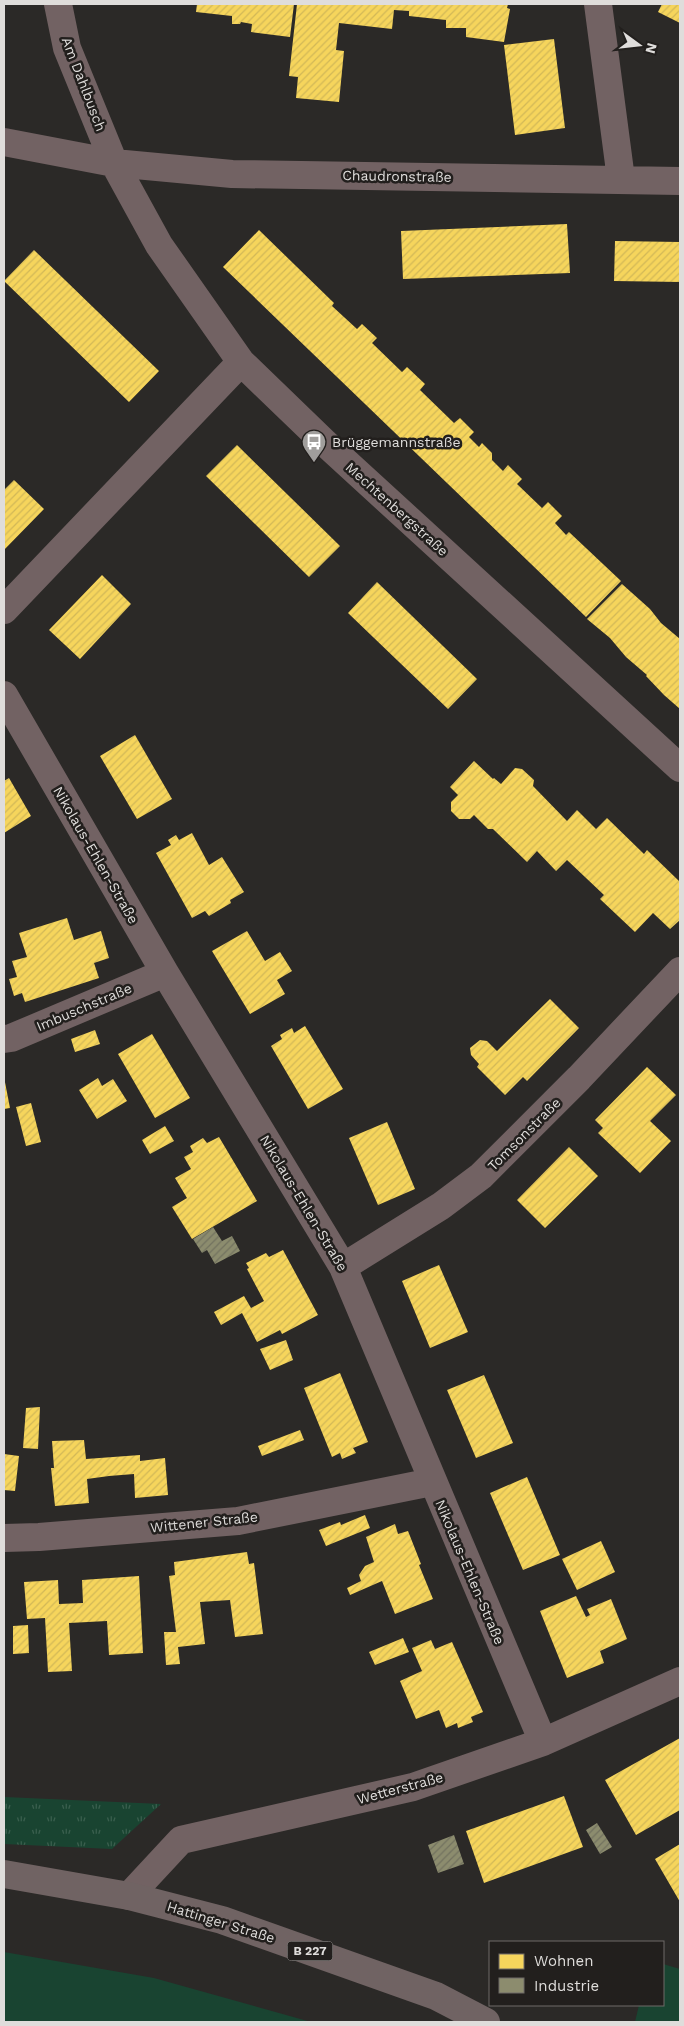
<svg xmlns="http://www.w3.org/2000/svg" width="684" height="2026" font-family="'Work Sans',sans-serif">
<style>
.grass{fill:url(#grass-tufts)}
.garden{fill:#194431}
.homes{fill:url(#homes-hatch)}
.industry{fill:url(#industry-hatch)}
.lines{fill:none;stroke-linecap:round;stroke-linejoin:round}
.street{stroke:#726263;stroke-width:28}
.primary{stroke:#706363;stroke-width:28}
.labels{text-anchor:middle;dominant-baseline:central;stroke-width:5;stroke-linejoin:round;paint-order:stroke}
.shield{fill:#221f1d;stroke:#a6a4a2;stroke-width:1}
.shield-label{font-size:12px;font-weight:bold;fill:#dfdddb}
.street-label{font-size:14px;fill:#dfdddb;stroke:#221f1d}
.poi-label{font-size:14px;fill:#dfdddb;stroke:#221f1d;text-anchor:start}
</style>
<defs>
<pattern id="grass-tufts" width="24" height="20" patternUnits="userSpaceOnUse" patternTransform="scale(1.25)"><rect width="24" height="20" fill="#194431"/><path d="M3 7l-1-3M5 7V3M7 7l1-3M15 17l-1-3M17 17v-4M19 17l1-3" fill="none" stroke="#3a5f4e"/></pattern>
<pattern id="homes-hatch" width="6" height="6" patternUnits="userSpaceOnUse" patternTransform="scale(1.25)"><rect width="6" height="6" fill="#f6d55c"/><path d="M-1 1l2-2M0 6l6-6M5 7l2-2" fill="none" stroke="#d2b857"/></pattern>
<pattern id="industry-hatch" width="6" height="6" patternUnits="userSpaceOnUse" patternTransform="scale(1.25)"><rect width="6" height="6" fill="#8c8c6e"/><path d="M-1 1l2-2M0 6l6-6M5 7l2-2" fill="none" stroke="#72725f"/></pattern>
</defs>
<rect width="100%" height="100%" fill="#2b2927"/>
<path class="grass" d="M4 1797 161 1804 112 1849 4 1844Z"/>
<path class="garden" d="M4 1952 154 1978 311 2022H4Z
M663 1964 680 1969V2022H635L639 2005H663Z"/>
<path class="homes" d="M197 4H294L290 37 251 32 252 24 241 22 240 24H232V16L196 12Z
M297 4H508L507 8 510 9 504 42 466 37V28H446V20L409 16V11L394 10 392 29 339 23 336 50 344 51 339 102 296 98 298 77 289 76Z
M662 4H680V23L658 12Z
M554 39 565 128 515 135 504 45Z
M567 224 570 273 403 279 401 231Z
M259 230 334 303 332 306 357 329 362 324 377 338 372 343 402 372 407 367 425 384 420 390 454 423 460 418 474 432 469 437 479 447 482 443 492 453V460L503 471 508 465 522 479 517 484 542 508 548 502 562 516 555 523 566 535 569 532 621 581 586 617 223 267Z
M615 241 680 242V282L614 281Z
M34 250 159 371 129 402 4 281Z
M237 445 340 546 309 577 206 476Z
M14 480 44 509 4 550V490Z
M102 575 131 604 80 659 49 630Z
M377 582 477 679 448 709 348 613Z
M622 584 650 609 661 623 680 639V709L664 695 646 676 647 675 626 657 610 638 587 619Z
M135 735 172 799 137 819 100 756Z
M474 761 493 779 494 778 501 784 515 768 522 769 534 780 533 786 567 821 577 810 596 829 607 818 644 854 647 850 680 882V920L670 929 653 913 635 932 600 899 604 895 567 860 556 871 537 851 527 862 493 829H488L474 815 470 819H459L451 811V802L458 795 450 787Z
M9 778 31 816 4 833V781Z
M192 833 209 865 222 857 244 892 230 900 231 903 209 916 205 911 192 918 156 853 171 845 168 840 176 835 179 840Z
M67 918 74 940 101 931 109 958 94 963 99 978 25 1002 22 993 14 996 9 979 17 977 12 961 27 957 19 933Z
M247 931 265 961 280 952 292 971 277 980 285 994 250 1014 212 951Z
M550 999 579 1028 527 1081 523 1077 505 1095 477 1067 479 1064 471 1055 470 1048 480 1040 487 1041 497 1051Z
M305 1026 343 1089 308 1109 271 1046 282 1039 280 1035 292 1028 294 1033Z
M95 1030 100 1044 75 1052 71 1039Z
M152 1034 190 1098 155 1118 118 1054Z
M647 1067 676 1095 650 1121 671 1141 640 1173 598 1133 603 1128 595 1120Z
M4 1077 10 1108 4 1109Z
M98 1078 102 1086 113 1079 127 1101 97 1119 79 1090Z
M31 1103 41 1142 26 1146 16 1107Z
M387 1122 415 1189 378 1205 349 1138Z
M165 1126 174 1141 150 1154 142 1140Z
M219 1137 257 1201 192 1239 172 1207 187 1198 175 1178 191 1169 184 1157 193 1152 190 1146 203 1138 207 1143Z
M569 1147 598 1176 545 1228 517 1200Z
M283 1250 318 1315 282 1334 280 1330 257 1342 242 1313 221 1325 214 1312 244 1296 251 1308 264 1301 247 1269 249 1268 246 1263 266 1253 269 1257Z
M439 1265 468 1332 430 1348 402 1281Z
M286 1340 293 1360 270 1370 260 1349Z
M340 1373 368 1442 353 1448 356 1453 342 1459 340 1453 332 1457 304 1388Z
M484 1375 513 1443 476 1458 447 1390Z
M40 1407 38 1449 23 1448 26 1408Z
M300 1430 304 1440 262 1456 258 1446Z
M84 1440 86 1459 140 1455V1461L165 1458 168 1495 135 1498 134 1474 109 1476 87 1479 89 1503 55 1506 51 1468H54L52 1441Z
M4 1454 19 1456 15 1491 4 1490Z
M527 1477 560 1555 523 1570 490 1493Z
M365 1515 370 1528 326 1546 319 1530 340 1522 341 1525Z
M395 1524 398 1534 408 1531 421 1564 419 1565 433 1599 395 1614 382 1581 350 1595 347 1588 361 1581 359 1575 365 1566 374 1562 366 1537Z
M601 1541 615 1572 577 1590 562 1559Z
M247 1552 249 1564 254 1563 263 1634 235 1637 230 1600 200 1602 205 1644 178 1647 180 1664 166 1665 164 1632H176L169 1576 175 1575 174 1562Z
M139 1576 143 1653 109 1655 107 1621 69 1623 72 1671 48 1672 45 1618 27 1619 24 1582 58 1580 59 1604 83 1603 82 1580Z
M576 1596 586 1617 590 1615 587 1609 611 1599 627 1639 600 1651 604 1663 567 1678 540 1611Z
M28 1625 29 1653 13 1654V1626Z
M403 1638 409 1652 375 1665 369 1652Z
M431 1640 435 1649 452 1642 483 1712 471 1717 473 1722 458 1728 457 1723 446 1728 439 1710 416 1719 400 1681 422 1671 412 1648Z
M680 1738V1810L636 1835 605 1780Z
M564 1796 583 1847 484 1883 466 1831Z
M680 1844V1902L655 1859Z"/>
<path class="industry" d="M213 1227 222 1241 232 1236 240 1251 215 1264 207 1250 202 1253 193 1239Z
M597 1823 612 1847 600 1854 586 1830Z
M454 1835 464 1864 438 1873 428 1845Z"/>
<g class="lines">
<path class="street" d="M58 4 67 48 114 163 159 245 241 362 325 443 680 768
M598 4 621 179
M4 142 114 163 232 174 680 181
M4 610 241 362
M4 695 165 973 343 1267 543 1742
M4 1039 11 1038 165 973
M343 1267 441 1206 481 1176 579 1078 680 971
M4 1538 39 1537 238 1521 432 1482
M129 1896 181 1840 413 1787 543 1742 680 1681"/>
<path class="primary" d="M4 1874 129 1896 222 1920 436 1996 486 2022"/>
</g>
<defs>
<symbol id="bus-pin" viewBox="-11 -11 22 30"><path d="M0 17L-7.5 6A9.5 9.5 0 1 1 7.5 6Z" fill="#a09e9c" stroke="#221f1d"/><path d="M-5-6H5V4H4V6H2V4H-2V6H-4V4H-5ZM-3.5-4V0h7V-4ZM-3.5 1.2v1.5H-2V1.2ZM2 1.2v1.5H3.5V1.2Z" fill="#fff"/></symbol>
</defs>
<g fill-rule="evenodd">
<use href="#bus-pin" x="300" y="428" width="28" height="38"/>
</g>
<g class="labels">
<rect class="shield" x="287.5" y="1941.5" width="45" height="19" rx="4"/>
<g class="shield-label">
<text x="310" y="1951">B 227</text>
</g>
<g class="street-label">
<text transform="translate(84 84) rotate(69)">Am Dahlbusch</text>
<text transform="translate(397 176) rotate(1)">Chaudronstraße</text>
<text transform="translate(397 509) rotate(42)">Mechtenbergstraße</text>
<text transform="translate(96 855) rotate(60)">Nikolaus-Ehlen-Straße</text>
<text transform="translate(84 1007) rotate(-23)">Imbuschstraße</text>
<text transform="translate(524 1134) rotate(-45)">Tomsonstraße</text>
<text transform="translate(304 1203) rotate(59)">Nikolaus-Ehlen-Straße</text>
<text transform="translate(204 1522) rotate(-6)">Wittener Straße</text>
<text transform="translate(470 1572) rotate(67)">Nikolaus-Ehlen-Straße</text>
<text transform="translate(400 1788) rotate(-15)">Wetterstraße</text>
<text transform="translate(221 1922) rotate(17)">Hattinger Straße</text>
</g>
<g class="poi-label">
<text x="332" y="442">Brüggemannstraße</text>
</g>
</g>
<rect width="684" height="2026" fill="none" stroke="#dfdddb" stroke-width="10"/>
<rect x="489" y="1941" width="175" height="65" fill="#221f1d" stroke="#6e6b69"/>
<rect x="499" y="1954" width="25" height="15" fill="#f6d55c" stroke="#6e6b69"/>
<text x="534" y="1966" font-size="15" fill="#dfdddb">Wohnen</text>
<rect x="499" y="1978" width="25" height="15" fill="#8c8c6e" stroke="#6e6b69"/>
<text x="534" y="1991" font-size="15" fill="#dfdddb">Industrie</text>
<g transform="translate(639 45) rotate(105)" stroke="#221f1d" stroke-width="4" paint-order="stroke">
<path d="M0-4L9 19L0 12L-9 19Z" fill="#dfdddb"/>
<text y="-8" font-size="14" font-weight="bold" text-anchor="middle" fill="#dfdddb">N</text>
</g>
</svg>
